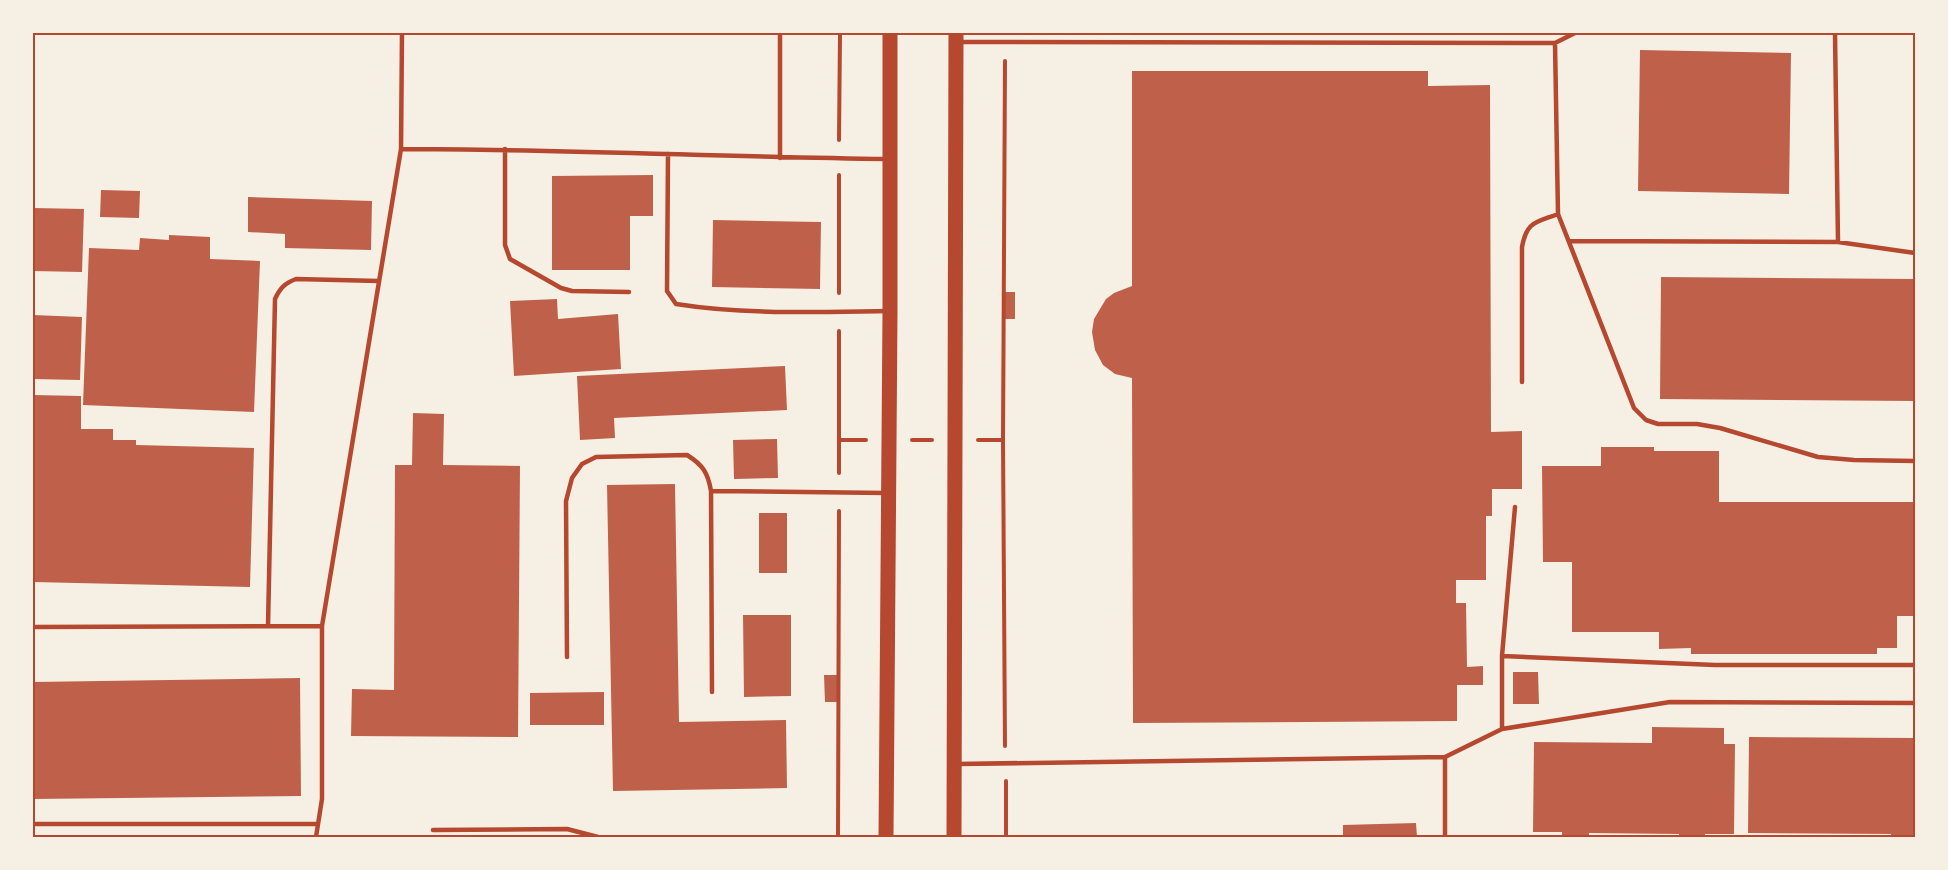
<svg xmlns="http://www.w3.org/2000/svg" width="1948" height="870" font-family="Bitter,serif">
<style>
.building{fill:#bf614a}
.lines{fill:none;stroke-linecap:round;stroke-linejoin:round}
.path{stroke:#b5482f;stroke-width:4}
.service{stroke:#b5482f;stroke-width:4.5}
.primary{stroke:#b5482f;stroke-width:15}
.neatline{fill:none;stroke:#b5482f;stroke-width:2}
</style>
<rect width="100%" height="100%" fill="#f6efe4"/>
<path class="building" d="M1640 50 1791 53 1789 194 1638 191Z
M1132 71H1428V86L1490 85 1491 432 1522 431V489H1492V516H1486V580H1456V603H1466L1467 667 1483 666V685H1457V721L1133 723 1132 378 1115 374 1103 365 1095 350 1092 332 1094 319 1106 299 1114 293 1132 286Z
M653 175V216H630V270H552V176Z
M101 190 140 191 139 218 100 217Z
M248 197 372 201 371 250 285 248V234L248 232Z
M33 208 84 209 82 272 33 271Z
M713 220 821 222 820 289 712 287Z
M169 235 210 237V259L260 261 254 412 83 405 89 248 139 250 140 238 169 240Z
M1661 277 1915 279V401L1660 399Z
M1004 292H1015V319H1004Z
M557 299 558 319 618 314 621 369 514 376 510 301Z
M33 315 82 317 80 380 33 379Z
M785 366 787 410 614 418 615 438 580 440 577 376Z
M33 395 81 396V429H113V440H136V445L254 448 250 587 33 582Z
M413 413 444 414 443 465 520 466 518 737 351 736 352 689 394 690 395 465H412Z
M777 439 778 478 734 479 733 440Z
M1601 447H1654V451H1719V502H1915V616H1897V648H1877V654H1691V648L1659 649V632H1572V562H1543L1542 466H1601Z
M675 484 679 722 786 720 787 788 613 791 607 485Z
M759 513H787V573H759Z
M743 615H791V696L744 697Z
M1513 672H1538L1539 704H1513Z
M824 675H838V702H825Z
M300 678 301 796 33 799V682Z
M604 692V725H530V693Z
M1652 727 1724 728V744H1735L1734 834H1705V837H1679V834L1589 833V837H1562V832H1533L1534 742 1652 743Z
M1749 737 1915 738V837H1891V834L1748 833Z
M1416 823 1417 837H1343V825Z"/>
<g class="lines">
<path class="path" d="M1005 61 1003 440 1005 746
M839 140 840 33
M839 293V175
M839 331V473
M840 440H866
M912 440H932
M978 440H1003
M1006 781V837
M838 837 839 511"/>
<path class="service" d="M1835 33 1838 242
M958 42 1555 43 1575 33
M1555 43 1558 214 1634 408 1646 420 1658 424H1697L1720 428 1818 457 1854 460 1915 461
M401 149C563 149 725 157 887 159
M505 149V245L510 259 561 288 572 291 629 292
M668 154 667 291 676 304C746 315 817 312 888 311
M780 158V33
M1569 241 1838 242 1915 253
M1522 382V247C1527 221 1535 223 1558 214
M268 626 275 299C280 288 285 283 296 279L379 281
M33 627 322 626
M1502 656 1715 665H1915
M567 657 566 501 572 478 582 464 596 457 687 455C703 465 708 473 711 491
M712 692 711 491 886 493
M1502 729V656L1515 507
M957 764 1445 757 1502 729 1670 702 1915 703
M33 824H318
M433 830 567 829 598 837
M316 837 322 799V626L401 149 402 33
M1445 837V757"/>
<path class="primary" d="M886 837 890 311V33
M954 837 956 33"/>
</g>
<rect width="1948" height="870" fill="none" stroke="#f6efe4" stroke-width="69"/>
<rect x="34" y="34" width="1880" height="802" class="neatline"/>
</svg>
